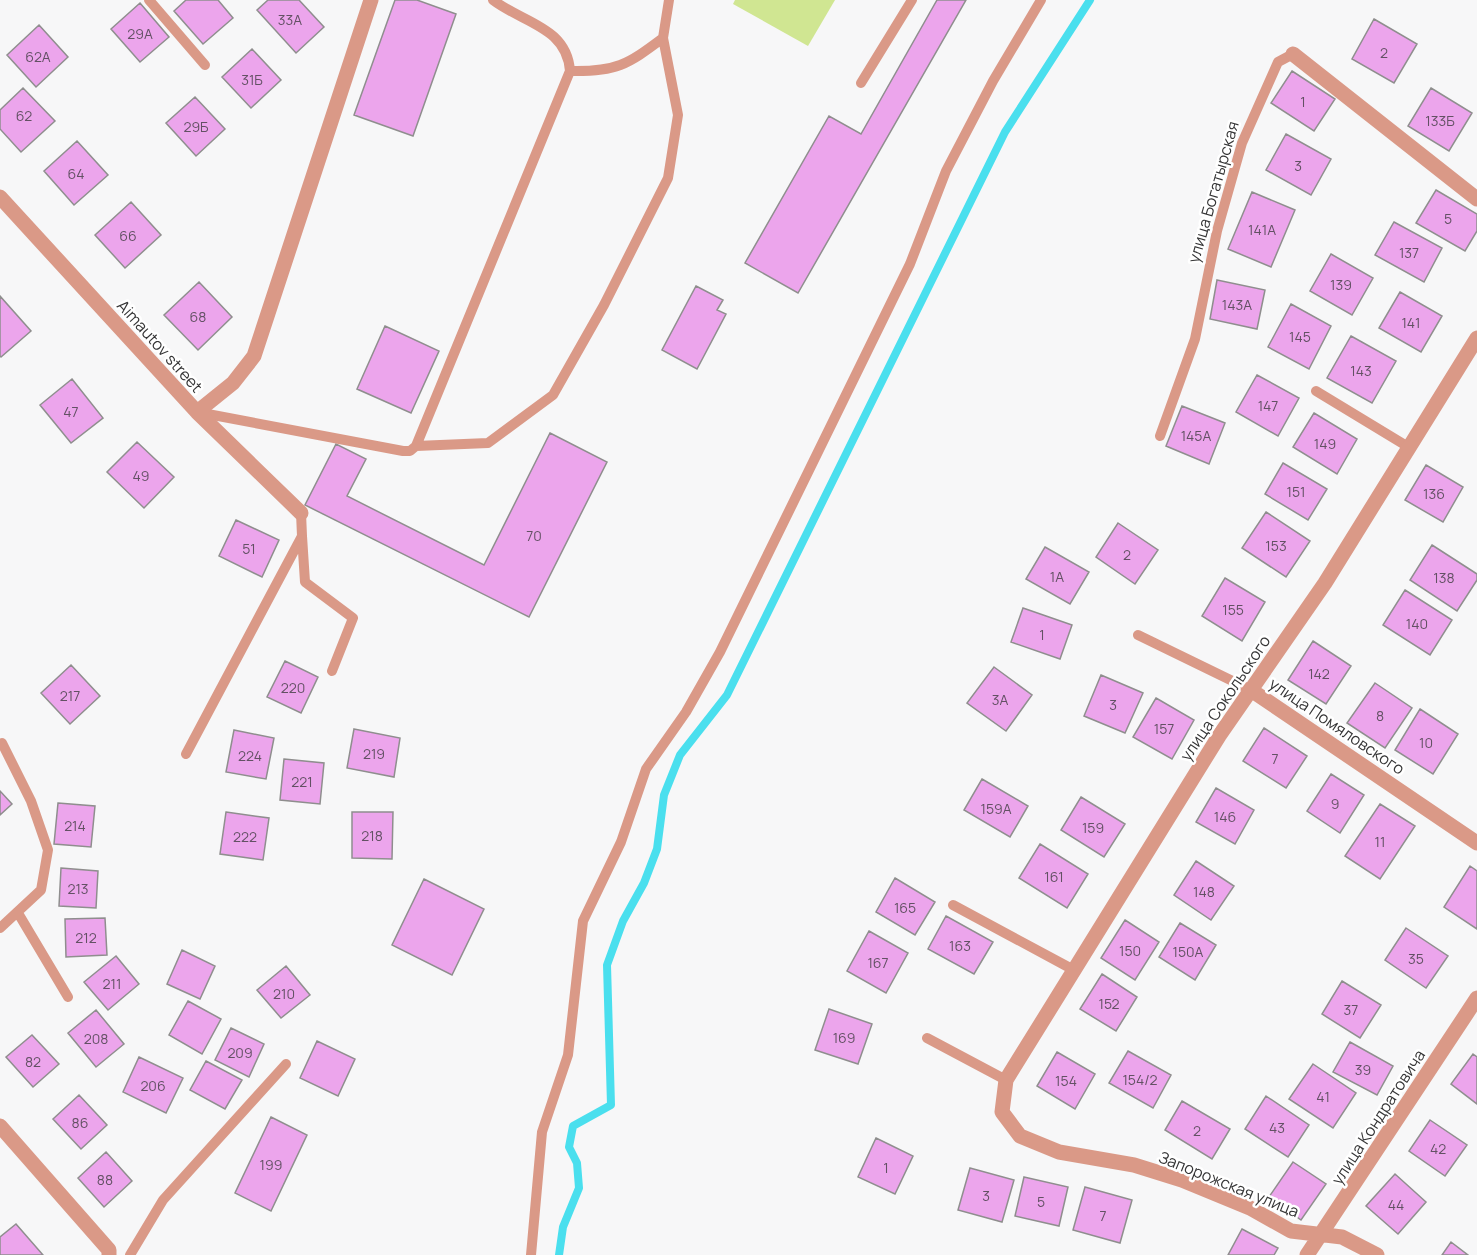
<svg xmlns="http://www.w3.org/2000/svg" width="1477" height="1255" font-family="Manrope,sans-serif">
<style>
.green{fill:#d0e692}
.lines{fill:none;stroke-linecap:round;stroke-linejoin:round}
.stream{stroke:#4adfee;stroke-width:8}
.building{fill:#eca5ec;stroke:#8f8e8e;stroke-width:1.5}
.lane{stroke:#da9987;stroke-width:10}
.street{stroke:#da9987;stroke-width:15}
.labels{text-anchor:middle;dominant-baseline:central;stroke-width:5;stroke-linejoin:round;paint-order:stroke}
.number-label{font-size:14px;fill:#635164}
.street-label{font-size:16px;fill:#353536;stroke:#fff}
</style>
<rect width="100%" height="100%" fill="#f7f7f8"/>
<path class="green" d="M735 0H835L808 46 733 4Z"/>
<g class="lines">
<path class="stream" d="M559 1255 563 1227 579 1188 577 1163 569 1147 573 1126 611 1105 607 965 623 921 644 883 657 849 664 795 680 755 727 695 1005 132 1090 0"/>
</g>
<path class="building" d="M186 0H218L233 18 203 44 174 11Z
M268 0H299L324 27 296 53 257 10Z
M395 0H417L456 14 413 136 354 115Z
M937 0H966L798 293 745 263 829 116 861 134Z
M140 3 169 37 140 62 111 29Z
M1374 19 1417 44 1394 83 1352 59Z
M39 25 68 57 36 87 7 55Z
M252 49 281 80 251 108 222 77Z
M1292 71 1335 99 1314 131 1271 103Z
M23 88 55 121 21 152 0 129V110Z
M1431 88 1472 113 1449 151 1408 126Z
M195 97 225 129 196 156 166 123Z
M1286 134 1331 159 1311 195 1266 170Z
M77 141 108 175 74 205 44 171Z
M1436 190 1477 214V231L1465 251 1416 223Z
M1252 192 1295 210 1271 267 1228 249Z
M131 202 161 235 125 268 95 235Z
M1394 222 1442 248 1424 282 1375 255Z
M1331 254 1373 278 1352 315 1310 291Z
M1217 280 1265 290 1257 329 1210 319Z
M199 282 232 317 198 350 164 315Z
M696 286 723 300 717 310 726 314 697 369 662 350Z
M1400 292 1442 316 1421 352 1379 328Z
M0 296 31 331 1 357 0 356Z
M1291 304 1331 326 1309 369 1268 347Z
M385 326 439 351 411 413 357 389Z
M1351 336 1396 361 1372 403 1327 378Z
M1257 375 1299 398 1278 436 1236 412Z
M72 379 103 418 71 443 40 405Z
M1182 406 1225 423 1209 464 1166 446Z
M1314 413 1357 439 1337 474 1293 447Z
M550 433 607 462 529 617 305 505 336 444 366 459 347 496 484 565Z
M137 442 174 477 144 508 107 472Z
M1283 463 1327 489 1308 520 1265 494Z
M1426 465 1463 487 1443 522 1405 500Z
M1266 512 1310 541 1286 577 1242 548Z
M236 520 279 540 262 577 219 556Z
M1118 523 1158 550 1135 584 1096 557Z
M1432 545 1477 574V580L1457 611 1410 580Z
M1045 547 1089 572 1070 604 1026 579Z
M1225 578 1265 602 1242 641 1202 616Z
M1405 590 1452 620 1430 655 1383 625Z
M1023 608 1072 625 1060 659 1011 642Z
M1313 641 1351 666 1326 704 1288 680Z
M285 661 318 677 301 713 267 697Z
M71 665 100 696 70 724 41 693Z
M994 667 1032 695 1006 731 967 703Z
M1101 675 1143 693 1125 733 1084 716Z
M1375 683 1412 708 1385 748 1347 723Z
M1156 698 1194 720 1172 759 1133 737Z
M1420 709 1458 734 1433 774 1395 750Z
M1264 728 1307 756 1286 788 1243 761Z
M354 729 400 738 394 777 347 768Z
M234 730 274 738 266 779 226 772Z
M284 759 324 763 320 804 280 800Z
M1331 774 1364 795 1340 833 1307 811Z
M982 779 1028 806 1010 837 964 810Z
M1216 788 1254 810 1235 844 1196 822Z
M0 791 12 804 0 815Z
M1081 797 1125 824 1104 857 1061 830Z
M58 803 95 806 91 847 54 844Z
M1380 804 1415 826 1380 879 1345 856Z
M226 812 269 818 263 860 220 854Z
M352 812H393L392 859 352 858Z
M1040 844 1088 874 1067 908 1019 878Z
M1196 861 1234 886 1211 920 1174 895Z
M1470 866 1477 871V929L1444 907Z
M61 868 98 871 96 908 59 906Z
M895 878 935 902 915 935 876 912Z
M424 879 484 909 452 975 392 945Z
M946 916 993 942 974 974 928 949Z
M105 918 107 955 66 957 65 919Z
M1125 920 1159 942 1135 980 1101 958Z
M1180 923 1216 945 1195 980 1159 957Z
M1406 928 1448 956 1426 988 1385 960Z
M869 931 908 953 886 993 847 971Z
M182 950 215 966 200 999 167 984Z
M116 956 139 984 108 1010 84 982Z
M286 966 310 995 281 1018 257 990Z
M1102 974 1137 997 1116 1031 1080 1009Z
M1342 981 1381 1005 1360 1038 1322 1014Z
M188 1001 221 1019 202 1054 169 1035Z
M829 1009 872 1024 858 1064 815 1050Z
M96 1010 124 1044 96 1067 68 1033Z
M231 1028 264 1044 249 1077 215 1060Z
M32 1035 59 1064 33 1087 6 1057Z
M317 1041 355 1059 338 1096 300 1078Z
M1350 1042 1393 1066 1377 1095 1333 1072Z
M1128 1051 1171 1075 1153 1108 1109 1083Z
M1057 1052 1095 1074 1075 1109 1037 1086Z
M1473 1054 1477 1057V1104L1451 1084Z
M139 1057 183 1078 166 1113 123 1092Z
M206 1061 242 1080 225 1109 190 1090Z
M1313 1064 1356 1093 1333 1128 1289 1099Z
M79 1095 107 1125 81 1149 53 1119Z
M1266 1096 1309 1125 1288 1157 1245 1129Z
M1182 1101 1230 1129 1212 1159 1165 1130Z
M271 1117 307 1135 271 1211 235 1193Z
M1430 1120 1467 1145 1445 1176 1409 1151Z
M876 1138 913 1156 895 1194 858 1177Z
M106 1152 132 1181 104 1207 78 1178Z
M1293 1162 1326 1184 1301 1220 1269 1197Z
M970 1168 1014 1180 1002 1222 958 1210Z
M1395 1174 1426 1202 1398 1234 1366 1206Z
M1024 1177 1068 1187 1059 1226 1015 1216Z
M1085 1187 1132 1200 1120 1243 1073 1230Z
M16 1224 43 1255H0V1237Z
M1242 1229 1278 1248 1274 1255H1228Z
M1451 1242 1468 1255H1442Z"/>
<g class="lines">
<path class="lane" d="M149 0 205 65
M570 71C616 72 627 65 663 38
M861 83 912 0
M1316 391 1410 448
M197 412 403 451H410L416 446 570 71C567 27 523 23 493 0
M1160 436 1195 339 1217 231 1242 143 1278 62 1293 54
M416 446 488 443 553 395 604 305 668 178 678 115 663 38 669 0
M302 536 305 582 353 618 332 671
M1138 635 1251 690
M186 754 302 536 301 513
M953 905 1072 969
M18 913 68 997
M0 928 41 890 48 850 31 801 2 743
M927 1038 1006 1080
M130 1255 163 1200 286 1064
M531 1255 542 1132 568 1055 583 921 621 842 646 769 686 712 720 652 910 264 946 171 993 81 1041 0"/>
<path class="street" d="M1293 54 1477 199
M0 197 197 412 301 513
M197 412 233 383 254 356 371 0
M1251 690 1477 843
M0 1126 109 1250V1255
M1307 1255 1477 998
M1377 1255 1342 1237 1291 1231 1250 1208 1182 1180 1134 1165 1059 1152 1020 1136 1002 1112 1006 1080 1219 736 1325 583 1477 338"/>
</g>
<g class="labels">
<g class="number-label">
<text x="290" y="19">33А</text>
<text x="140" y="33">29А</text>
<text x="1384" y="52">2</text>
<text x="38" y="56">62А</text>
<text x="252" y="79">31Б</text>
<text x="1303" y="101">1</text>
<text x="24" y="115">62</text>
<text x="1440" y="120">133Б</text>
<text x="196" y="126">29Б</text>
<text x="1298" y="165">3</text>
<text x="76" y="173">64</text>
<text x="1448" y="218">5</text>
<text x="1262" y="229">141А</text>
<text x="128" y="235">66</text>
<text x="1409" y="252">137</text>
<text x="1341" y="284">139</text>
<text x="1237" y="304">143А</text>
<text x="198" y="316">68</text>
<text x="1411" y="322">141</text>
<text x="1300" y="336">145</text>
<text x="1361" y="370">143</text>
<text x="1268" y="405">147</text>
<text x="71" y="411">47</text>
<text x="1196" y="435">145А</text>
<text x="1325" y="443">149</text>
<text x="141" y="475">49</text>
<text x="1296" y="491">151</text>
<text x="1434" y="493">136</text>
<text x="534" y="535">70</text>
<text x="1276" y="545">153</text>
<text x="249" y="548">51</text>
<text x="1127" y="554">2</text>
<text x="1057" y="576">1А</text>
<text x="1444" y="577">138</text>
<text x="1233" y="609">155</text>
<text x="1417" y="623">140</text>
<text x="1042" y="634">1</text>
<text x="1319" y="673">142</text>
<text x="293" y="687">220</text>
<text x="70" y="695">217</text>
<text x="1000" y="699">3А</text>
<text x="1113" y="704">3</text>
<text x="1380" y="715">8</text>
<text x="1164" y="728">157</text>
<text x="1426" y="742">10</text>
<text x="374" y="753">219</text>
<text x="250" y="755">224</text>
<text x="1275" y="758">7</text>
<text x="302" y="781">221</text>
<text x="1335" y="803">9</text>
<text x="996" y="808">159А</text>
<text x="1225" y="816">146</text>
<text x="75" y="825">214</text>
<text x="1093" y="827">159</text>
<text x="372" y="835">218</text>
<text x="245" y="836">222</text>
<text x="1380" y="841">11</text>
<text x="1054" y="876">161</text>
<text x="78" y="888">213</text>
<text x="1204" y="891">148</text>
<text x="905" y="907">165</text>
<text x="86" y="937">212</text>
<text x="960" y="945">163</text>
<text x="1130" y="950">150</text>
<text x="1188" y="951">150А</text>
<text x="1416" y="958">35</text>
<text x="878" y="962">167</text>
<text x="112" y="983">211</text>
<text x="284" y="993">210</text>
<text x="1109" y="1003">152</text>
<text x="1351" y="1009">37</text>
<text x="844" y="1037">169</text>
<text x="96" y="1038">208</text>
<text x="240" y="1052">209</text>
<text x="33" y="1061">82</text>
<text x="1363" y="1069">39</text>
<text x="1140" y="1079">154/2</text>
<text x="1066" y="1080">154</text>
<text x="153" y="1085">206</text>
<text x="1323" y="1096">41</text>
<text x="80" y="1122">86</text>
<text x="1277" y="1127">43</text>
<text x="1197" y="1130">2</text>
<text x="1438" y="1148">42</text>
<text x="271" y="1164">199</text>
<text x="886" y="1167">1</text>
<text x="105" y="1179">88</text>
<text x="986" y="1195">3</text>
<text x="1041" y="1201">5</text>
<text x="1396" y="1204">44</text>
<text x="1103" y="1215">7</text>
</g>
<g class="street-label">
<text transform="translate(1213 192) rotate(-74)">улица Богатырская</text>
<text transform="translate(160 346) rotate(48)">Aimautov street</text>
<text transform="translate(1225 698) rotate(-56)">улица Сокольского</text>
<text transform="translate(1337 726) rotate(34)">улица Помяловского</text>
<text transform="translate(1378 1117) rotate(-57)">улица Кондратовича</text>
<text transform="translate(1229 1184) rotate(22)">Запорожская улица</text>
</g>
</g>
</svg>
